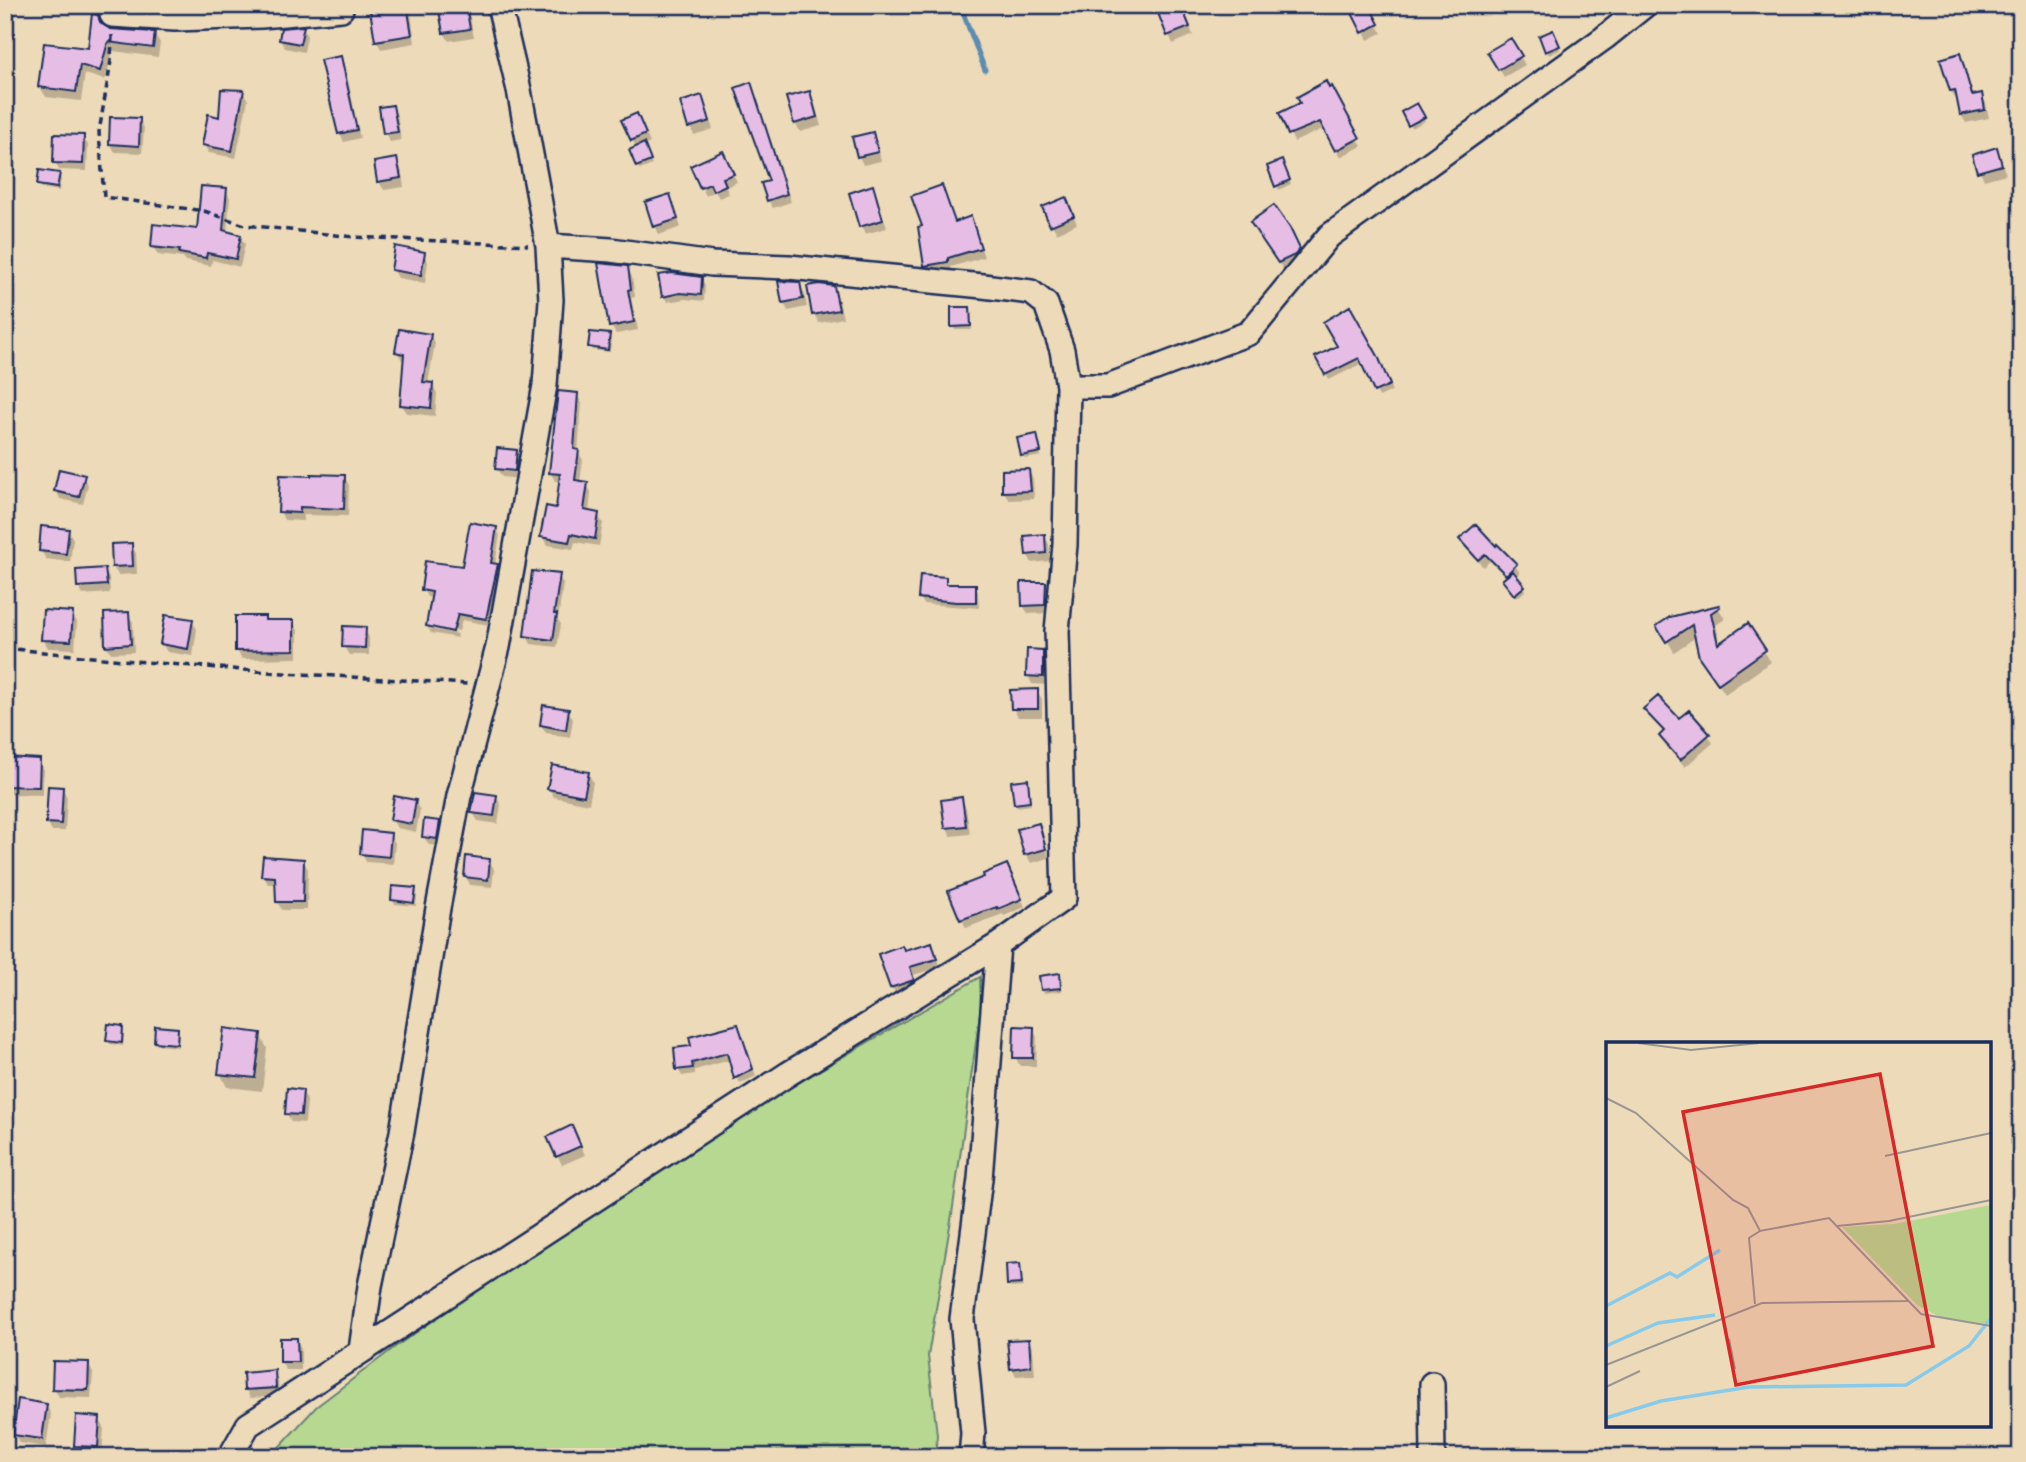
<svg xmlns="http://www.w3.org/2000/svg" width="2026" height="1462" font-family="Pangolin,sans-serif">
<style>
.green{fill:#b7d891;stroke:#698478;stroke-width:2}
.shadow{fill:#0003}
.lines{fill:none;stroke-linecap:round;stroke-linejoin:round}
.stream{stroke:#5c8cb1;stroke-width:5}
.building{fill:#e6bde5;stroke:#1b2f5e;stroke-width:2}
.street-casing{stroke:#1b2f5e;stroke-width:28}
.path{stroke:#1b2f5e;stroke-width:3.5;stroke-dasharray:7 5;stroke-linecap:butt}
.street{stroke:#eddab8;stroke-width:23}
.inset-river{fill:none;stroke:#88cae9;stroke-width:3.5}
.inset-road{fill:none;stroke:#999694;stroke-width:2}
.view{fill:#d62828;fill-opacity:0.15;stroke:#d62828;stroke-width:3.5}
.inset-edge{fill:none;stroke:#1b2f5e;stroke-width:3.5}
</style>
<rect width="100%" height="100%" fill="#eddab8"/>
<filter id="ink" filterUnits="userSpaceOnUse"><feTurbulence type="fractalNoise" baseFrequency=".0143" numOctaves="2"/><feDisplacementMap in="SourceGraphic" scale="14" xChannelSelector="R" yChannelSelector="G"/><feConvolveMatrix kernelMatrix="1 2 1 2 8 2 1 2 1" color-interpolation-filters="sRGB"/></filter>
<g filter="url(#ink)">
<path class="green" d="M980 977 981 1006 952 1214 928 1356 937 1435 935 1457H270L316 1407 395 1347 576 1222 803 1080Z"/>
<path class="shadow" d="M185 5H201V12L188 11Z
M439 5H467L474 37 449 41 444 33Z
M1367 5 1382 33 1368 40 1353 12Z
M406 6 411 14 415 43 381 49 376 40Z
M1160 14H1185L1193 35 1173 44Z
M97 16 102 26 110 31 154 33 160 43 158 57 113 51 105 80 85 74 81 101 46 97 40 87 90 50Z
M303 28 307 36 304 52 285 48 280 40Z
M1554 36 1560 50 1549 55 1541 37Z
M1511 40 1525 65 1504 77 1489 52Z
M1959 55 1974 97 1981 95 1986 103 1989 118 1966 123 1961 115 1958 98 1956 99 1951 91Z
M341 58 345 66 360 138 344 142 340 133Z
M751 84 755 93 791 202 773 208 768 200 771 182Z
M1331 89 1362 146 1340 157 1325 128 1294 142 1281 113Z
M243 92 248 100 236 158 209 153 204 145Z
M809 93 814 101 821 126 800 132 795 123Z
M701 97 713 129 694 135 690 127Z
M1416 105 1425 121 1412 128 1403 113Z
M392 107 397 115 401 140 390 142 385 133Z
M139 120 144 128 142 153 115 152 110 144Z
M623 121 641 123 650 143 643 146 652 165 640 170 631 151 637 149Z
M872 134 877 142 881 161 863 165 859 156Z
M83 137 88 145 87 171 59 170 55 162Z
M1996 150 2006 174 1984 180 1974 156Z
M396 160 401 168 404 187 384 190 379 182 376 164Z
M727 161 737 182 726 187 729 194 719 198 715 191 706 196 692 167Z
M1283 166 1291 184 1279 190 1269 167Z
M59 175 61 179 59 191 41 188 39 184Z
M941 187 955 223 971 218 984 257 951 267 952 270 930 274 926 265Z
M873 188 877 196 887 228 865 234 861 226Z
M226 190 230 198 227 233 240 236 245 244 240 267 212 260 211 266 186 261 184 258 158 255 153 247 199 230Z
M669 196 681 227 659 235 647 204Z
M1070 207 1077 224 1057 233 1052 225Z
M1257 231 1294 238 1303 259 1300 263 1284 271Z
M424 254 428 262 425 283 398 278 393 269Z
M627 268 632 277 635 297 631 298 638 330 616 334 611 326Z
M701 278 705 285 704 301 685 299 667 302 664 296Z
M799 284 804 292 807 307 788 311 784 303Z
M833 287 838 296 843 318 819 323 814 314Z
M969 308 972 330H955L953 326Z
M430 335 435 343 428 384H432L437 393 435 416 407 413 402 405 405 361 402 360 397 352Z
M609 336 611 340 610 352 592 350 590 347Z
M1339 347 1380 364 1392 391 1379 397 1363 363 1329 380 1318 357Z
M577 395 582 403 578 452 583 460 580 482 586 483 591 492 589 513 598 515 603 523 599 546 575 542 573 549 547 545 542 536 558 510 561 482 555 481 550 472Z
M1038 439 1041 456 1025 459 1023 455Z
M516 451 521 460 519 479 502 477 497 469Z
M1028 471 1033 479 1034 499 1009 500 1004 492Z
M83 477 88 485 83 504 60 499 56 490Z
M344 477 349 485 348 516 304 515 303 521 284 520 280 511Z
M496 528 500 535 495 565 501 573 489 625 462 620 459 631 430 625V629L458 634 457 638 431 633 427 626 433 598 427 597 423 590 464 568Z
M68 530 73 539 70 562 46 559 41 551Z
M1044 536 1049 544 1050 561 1032 563 1027 554Z
M1461 539 1496 548 1515 565 1520 573 1516 577 1526 590 1517 598 1506 584 1507 578 1490 561 1483 567Z
M131 545 136 553 137 574 118 575 113 567Z
M104 570 109 578 110 593 83 595 78 587V572Z
M559 576 563 584 558 620 561 624 557 647 531 644 526 635Z
M945 578 949 586 975 585 978 592 979 608 924 604 920 598Z
M1045 583 1050 592 1049 613 1028 614 1023 605Z
M1718 607 1725 619 1716 625 1720 644 1747 626 1771 662 1725 694 1708 668 1696 637 1674 652 1659 626Z
M72 613 77 622 75 649 48 648 43 639Z
M128 614 133 622 134 652 111 653 106 645Z
M264 618 266 622H293L298 630V658L242 659 237 651Z
M192 621 197 629 193 656 167 652 162 644Z
M364 629 369 637V655H349L344 647Z
M1042 652 1047 660V685L1032 684 1028 676Z
M1037 691 1042 699V717H1018L1013 709Z
M1646 710 1679 720 1708 735 1713 743 1685 767 1666 745 1661 737 1665 733Z
M568 711 573 719 570 737 546 733 541 725Z
M39 760 43 769 42 795 10 794 5 785Z
M588 773 593 782 589 804 554 797 549 789Z
M1027 781 1031 805 1017 807 1015 803Z
M62 788 67 797 65 831H52L47 822Z
M496 796 501 805 498 824 478 821 473 813Z
M961 799 966 808 970 834 951 836 947 828 943 802Z
M415 802 420 810 416 832 397 828 392 820Z
M439 823 444 831 441 846 429 845 424 837Z
M1038 825 1042 834 1049 858 1031 863 1026 854Z
M390 835 395 843 393 864 366 862 362 853Z
M303 860 308 869 307 910H282L277 902V884H268L263 875Z
M489 860 494 869 492 887 470 885 466 877Z
M1011 874 1025 907 1004 916 1003 914 966 928 950 892Z
M415 890 417 893 416 906 395 904 392 900Z
M931 944 940 967 913 975 917 987 896 995 892 987Z
M1059 975 1062 991 1044 993 1042 990Z
M122 1027 124 1031 123 1046 110 1044 108 1040Z
M1033 1029 1037 1037 1036 1066H1020L1015 1057Z
M177 1030 179 1033 178 1047 157 1045 155 1042Z
M741 1032 756 1076 740 1084 730 1060 695 1070V1074L682 1076 678 1069 694 1047Z
M260 1035 267 1048 262 1091 227 1087 220 1073Z
M302 1091 307 1100 305 1123 291 1122 287 1113Z
M576 1136 585 1155 562 1165 549 1138Z
M1019 1265 1023 1287 1011 1288 1009 1284Z
M296 1340 301 1348V1370H286L281 1362Z
M1028 1340 1033 1349 1035 1375 1016 1376 1012 1368Z
M88 1364 93 1373 91 1398 59 1397 54 1388Z
M274 1372 278 1380 279 1396 250 1398 246 1390Z
M46 1405 51 1414 46 1447 19 1443 15 1434Z
M99 1419 104 1427 102 1455 80 1453 76 1445Z
M1037 1452 1040 1457H1013V1453Z"/>
<g class="lines">
<path class="stream" d="M960 5 985 70"/>
</g>
<path class="building" d="M398 5H407L412 35 375 41 370 10Z
M438 5H466L470 29 443 33Z
M1178 5H1181L1190 27 1167 36 1158 13Z
M1362 5H1369L1379 24 1362 33 1351 11Z
M92 14 98 15 100 22 110 29 155 32 153 48 108 42 100 71 80 65 76 92 38 87 44 43 88 48Z
M304 26 300 44 279 40 281 28Z
M1553 30 1560 46 1545 52 1539 36Z
M1511 38 1522 56 1498 70 1487 52Z
M1960 53 1972 95 1982 93 1985 110 1960 115 1955 90 1950 91 1940 59Z
M341 56 357 130 338 134 320 60Z
M1326 81 1329 88 1332 86 1360 138 1335 151 1320 122 1288 135 1279 113 1300 103 1297 97Z
M751 82 787 194 767 201 761 183 769 181 735 88Z
M221 89 244 90 232 151 202 145 208 114 219 117Z
M810 91 817 117 794 124 786 97Z
M702 95 710 121 688 128 680 102Z
M1417 103 1425 117 1408 126 1401 112Z
M393 105 398 132 383 134 379 107Z
M637 113 646 134 631 141 621 120Z
M110 117 140 118 139 146 109 144Z
M873 132 878 152 857 157 852 137Z
M54 134 84 135 83 164 53 163Z
M644 143 651 161 636 167 629 150Z
M1997 147 2002 165 1977 172 1972 155Z
M723 151 734 174 723 178 726 185 713 191 710 184 700 188 690 166Z
M397 158 401 178 377 182 374 162Z
M1282 160 1290 180 1275 187 1267 166Z
M39 170 60 173 57 188 37 185Z
M873 185 883 220 859 227 849 193Z
M942 185 955 222 971 216 981 248 948 258V262L924 266 918 227 922 226 911 196Z
M201 186 227 188 223 230 241 235 236 259 207 253 206 258 179 253 180 250 151 247 153 224 197 229Z
M670 194 678 219 653 227 645 202Z
M1066 197 1074 216 1050 226 1042 207Z
M1274 205 1290 228 1300 249 1295 255 1278 263 1250 222Z
M395 246 425 252 421 275 391 270Z
M598 263 628 266 631 289 628 290 634 322 609 327Z
M672 273 702 277 701 295 680 293 662 297 658 275Z
M778 281 800 282 803 299 782 303Z
M819 284 834 286 839 310 812 315 807 286Z
M1350 306 1378 356 1390 385 1374 392 1359 358 1325 375 1315 357 1337 346 1323 322Z
M951 307H970L971 326 951 327Z
M399 329 431 334 423 382 433 383 431 408 400 405 404 354 395 352Z
M590 332 610 334 608 350 588 347Z
M558 391 578 393 574 449 579 450 575 480 588 482 584 510 599 513 595 539 571 534 569 542 540 537 546 506 556 508 560 474 549 473Z
M1037 434 1041 452 1021 456 1017 438Z
M497 448 517 450 515 471 495 469Z
M59 469 85 475 79 497 54 491Z
M1029 469 1031 491 1002 492V470Z
M311 474 345 475 344 509 300 507V513L278 512 280 475 311 476Z
M470 522 497 527 491 563 498 564 486 619 458 614 453 632 426 626 432 592 421 590 425 561 462 566Z
M1476 524 1496 546 1497 544 1517 564 1506 575 1485 554 1478 560 1459 539Z
M41 526 69 529 66 554 39 551Z
M1045 534 1046 553 1026 555 1024 536Z
M132 543 133 566 112 567 111 544Z
M105 568 107 585 77 587 76 570Z
M532 571 560 574 554 614H557L553 640 524 636Z
M1513 571 1525 586 1514 595 1502 580Z
M920 575 946 577V584H976V602H956L918 598Z
M1021 582H1046L1045 605 1022 606Z
M1719 605 1720 607 1711 613 1718 644 1748 623 1766 650 1718 684 1699 657 1692 625 1666 642 1656 626 1670 617Z
M43 610 73 612 71 641 41 640Z
M129 612 131 644 105 646 104 613Z
M165 615 193 619 188 649 160 644Z
M235 616H265V620H294V650L235 651Z
M343 626 366 627 365 648 342 647Z
M1027 649 1043 650V677L1026 676Z
M1038 689V709H1011L1010 690Z
M1658 696 1679 718 1689 710 1710 734 1680 760 1659 736 1664 731 1643 709Z
M543 705 569 709 566 730 540 725Z
M5 757 40 759 39 787 5 786Z
M552 765 589 772 584 796 547 789Z
M1028 779 1030 802 1014 804 1011 781Z
M48 786 63 787 61 824 46 823Z
M475 792 497 795 494 816 471 813Z
M394 796 416 800 412 824 390 820Z
M962 797 966 826 945 828 941 800Z
M424 819 440 821 437 839 422 837Z
M1039 823 1046 849 1024 855 1017 829Z
M362 830 391 833 389 857 360 854Z
M263 856 304 859 303 902H276L275 877 261 876Z
M466 856 490 859 488 880 464 877Z
M1007 864 1022 899 998 909 997 907 960 920 948 891 984 877 983 874Z
M392 886 416 888 414 903 391 900Z
M932 942 937 959 910 967 914 980 890 988 878 954 902 945 904 950Z
M1060 973 1061 988 1041 990 1039 976Z
M108 1024 123 1026 122 1043 106 1041Z
M738 1024 753 1069 734 1079 727 1053 692 1063 693 1068 676 1070 674 1048 691 1046 689 1037Z
M155 1026 178 1028 177 1044 154 1042Z
M1014 1026 1034 1027 1033 1058H1013Z
M224 1028 261 1033 255 1078 218 1074Z
M287 1088 303 1090 301 1115 285 1114Z
M572 1125 581 1146 556 1157 547 1137Z
M1020 1263 1022 1284 1007 1285 1006 1264Z
M280 1338H297L298 1362H280Z
M1029 1339 1031 1366 1010 1369 1007 1340Z
M53 1361 89 1362 88 1390 52 1389Z
M275 1370 276 1388 244 1390 243 1373Z
M18 1399 47 1404 42 1439 13 1435Z
M76 1415 100 1417 98 1447 74 1446Z"/>
<g class="lines">
<defs>
<path id="street" d="M112 15 175 19 261 16 341 9
M548 246 611 250 712 264 789 267 983 286 1031 292 1046 304 1062 350 1068 386
M361 1350 370 1286 402 1132 438 908 459 796 498 647 545 385 551 300 548 246 519 90 499 5
M1432 1384 1433 1457
M230 1457 248 1425 788 1074 998 945 1064 898 1057 631 1065 545 1068 386H1108L1249 333 1329 236 1604 38 1645 5
M971 1457 973 1433 962 1319 980 1179 998 945"/>
</defs>
<use href="#street" class="street-casing"/>
<path class="path" d="M112 35 111 61 99 132 104 197 204 211 245 225 354 237 528 245
M5 648 121 660 268 672 467 684"/>
<use href="#street" class="street"/>
</g>
</g>
<g transform="translate(1606 1042)">
<rect width="385" height="385" fill="#eddab8"/>
<path d="M385 163V283L334 275 311 263 236 185 288 182Z" fill="#b7d891"/>
<path class="inset-river" d="M0 264 64 231 71 235 114 208M0 304 52 281 109 273M0 376 55 359 143 345 300 343 363 304 385 276"/>
<path class="inset-road" d="M32 1 85 8 153 1M0 56 30 71 127 158 142 166 154 189 223 176 315 272 385 284M279 114 385 91M231 184 283 179 385 158M149 262 143 196 154 189M123 297 129 327M0 323 156 261 302 259M0 345 34 329"/>
<path class="view" d="M274 32 327 304 130 343 77 70Z"/>
<rect width="385" height="385" class="inset-edge"/>
</g>
<rect width="2026" height="1462" fill="none" stroke="#eddab8" stroke-width="28"/>
<rect x="14" y="14" width="1998" height="1434" fill="none" stroke="#1b2f5e" stroke-width="2.5" filter="url(#ink)"/>
</svg>
